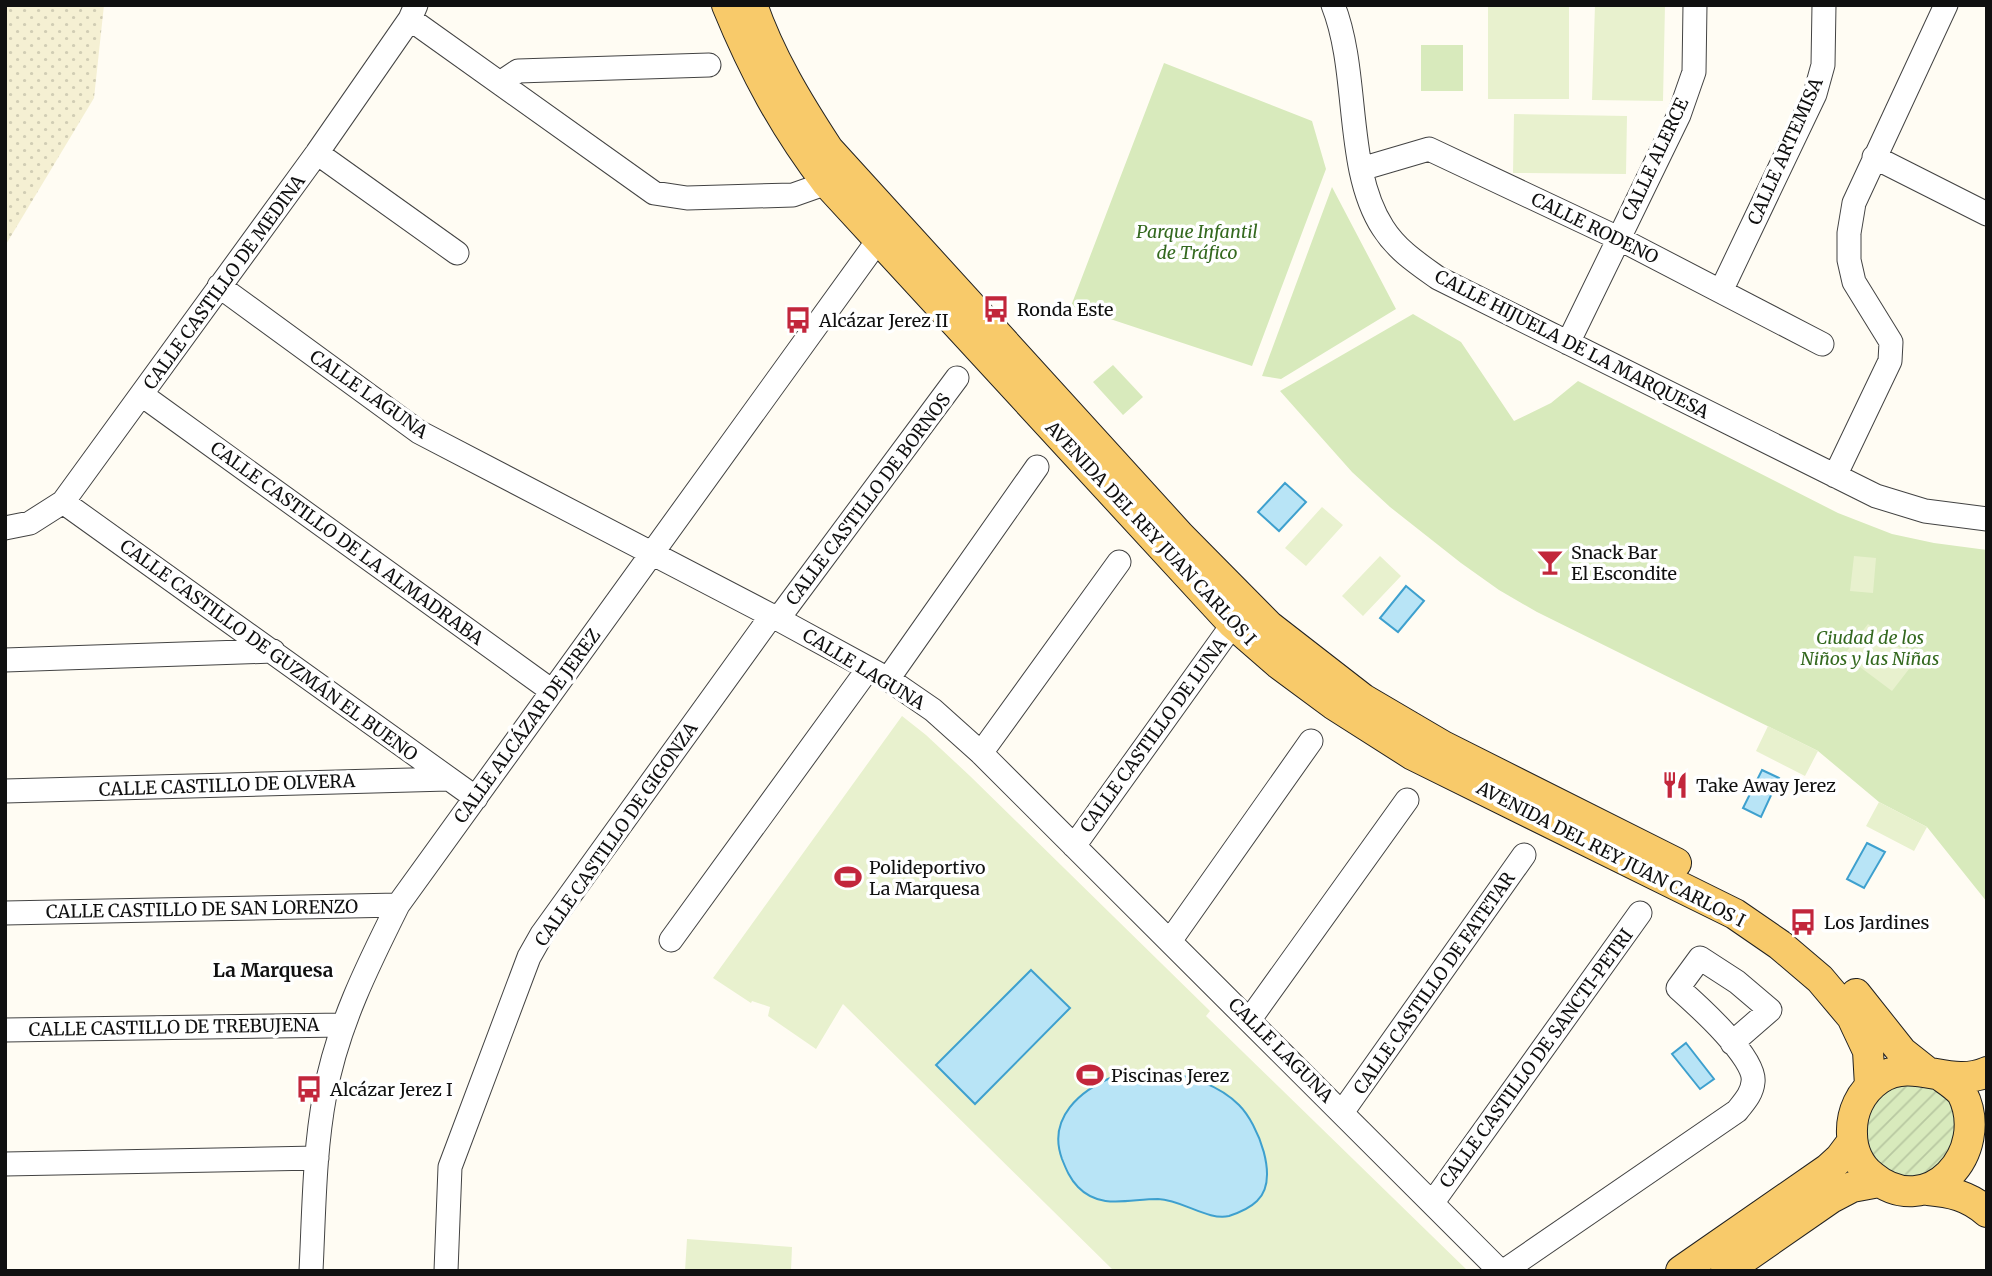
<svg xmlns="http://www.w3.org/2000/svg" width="1992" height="1276" font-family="Merriweather,serif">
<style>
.farmland{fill:url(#farmland-dots)}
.park{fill:#d8eabc}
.garden{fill:url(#garden-furrows)}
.pitch{fill:#e8f1ce}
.water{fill:#b8e4f6;stroke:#3ea0ce;stroke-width:2}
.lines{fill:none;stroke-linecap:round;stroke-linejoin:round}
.minor-casing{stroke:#434343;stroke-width:25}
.major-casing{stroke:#212121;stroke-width:32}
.minor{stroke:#fff;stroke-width:23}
.major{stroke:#f8ca6a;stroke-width:30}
.labels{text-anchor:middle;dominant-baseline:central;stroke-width:7;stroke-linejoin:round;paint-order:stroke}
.street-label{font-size:18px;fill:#101010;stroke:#fff}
.park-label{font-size:18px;font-style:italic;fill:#34691f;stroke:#fff}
.poi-label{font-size:18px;fill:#101010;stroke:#fff;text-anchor:start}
.neighbourhood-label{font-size:19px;font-weight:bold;fill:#101010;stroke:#fff}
</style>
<defs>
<pattern id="farmland-dots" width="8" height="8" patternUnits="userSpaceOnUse" patternTransform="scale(1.75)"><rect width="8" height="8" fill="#f5f0d3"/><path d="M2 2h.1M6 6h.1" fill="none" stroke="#d1cdb4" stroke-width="1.8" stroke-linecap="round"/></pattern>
<pattern id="garden-furrows" width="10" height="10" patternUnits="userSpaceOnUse" patternTransform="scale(1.75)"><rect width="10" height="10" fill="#d8eabc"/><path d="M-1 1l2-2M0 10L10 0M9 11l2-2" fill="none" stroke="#b8c8a1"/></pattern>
</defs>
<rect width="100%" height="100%" fill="#fffcf3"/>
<path class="farmland" d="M5 5H104L94 98 5 246Z"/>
<path class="park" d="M1421 45H1463V91H1421Z
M1164 63 1312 121 1326 169 1252 366 1071 306Z
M1332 187 1396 309 1281 379 1262 376Z
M1413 314 1461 342 1514 421 1551 403 1578 381 1838 513 1892 534 1934 543 1987 550V902L1927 827 1879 802 1818 751 1537 612 1499 590 1461 563 1390 507 1352 472 1280 391Z
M1113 365 1143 397 1123 415 1093 382Z"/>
<path class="garden" d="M1921 1083C1968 1101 1961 1121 1951 1162L1922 1180 1887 1174 1865 1148C1868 1099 1868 1090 1921 1083Z"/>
<path class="pitch" d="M1488 5H1569V99H1488Z
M1595 5H1665L1663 101 1592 100Z
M1514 114 1627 116 1626 174 1513 173Z
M1322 507 1343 525 1306 566 1285 548Z
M1380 556 1401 576 1363 616 1342 596Z
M1854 556 1876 558 1873 593 1850 591Z
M1868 624 1916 660 1892 691 1844 655Z
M902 716 926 735 970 776 1210 1011 1206 1016 1468 1271H1114L843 1004 816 1049 768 1016 770 1007 752 1001 751 1003 713 978Z
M1768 726 1818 751 1805 776 1756 751Z
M1879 802 1927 827 1914 851 1866 826Z
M687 1239 792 1247 791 1271H685Z"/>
<path class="water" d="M1285 483 1306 502 1279 531 1258 512Z
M1406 586 1424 601 1398 632 1380 618Z
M1762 770 1779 778 1761 817 1743 808Z
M1867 843 1885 852 1864 888 1847 879Z
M1031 970 1070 1008 975 1104 936 1065Z
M1686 1043 1714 1079 1700 1089 1672 1054Z
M1163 1071C1190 1077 1218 1084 1239 1105 1258 1124 1280 1179 1257 1201 1250 1208 1238 1213 1229 1216 1208 1221 1183 1200 1158 1199 1129 1199 1100 1210 1078 1187 1070 1179 1066 1169 1062 1159 1047 1118 1080 1090 1115 1076 1130 1071 1147 1071 1163 1071Z"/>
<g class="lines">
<defs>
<path id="minor" d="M1333 5C1360 73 1344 168 1383 228 1397 250 1417 263 1438 278L1876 496 1925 511 1987 519
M410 19 654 193 687 198 793 195 827 183
M500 83 518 71 709 65
M317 153 457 253
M1874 157 1987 214
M1361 169 1429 149 1618 238 1822 344
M219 286 419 432 778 619 888 679 933 710 981 753 1500 1271
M1721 291 1815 94 1823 65 1824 5
M1568 343 1679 115 1694 72 1695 5
M142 395 552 691
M1835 476 1890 361 1891 342 1854 282 1849 260V233L1854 203 1946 5
M63 502 476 798
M5 528 30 523 63 502 317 153 410 19 416 5
M778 619 957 378
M5 660 273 651
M888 679 1037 467
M981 753 1119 562
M5 791 448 779
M1074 846 1233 624
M5 913 398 905
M671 940 868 669
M1170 941 1311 741
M1250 1019 1407 800
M5 1030 344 1025
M1343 1111 1524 855
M5 1164 317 1158
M1433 1202 1640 913
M311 1271C314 1212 314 1152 325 1094 337 1027 368 965 398 905L879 239
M446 1271 450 1167 529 957 542 934 772 615
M1504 1271 1737 1111C1744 1102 1752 1094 1753 1082 1757 1058 1696 1004 1678 988L1700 958 1737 982 1770 1010 1732 1043"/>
<path id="major" d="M727 5C754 71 784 127 827 183L1233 624 1279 664 1333 704 1413 755 1735 914 1780 945 1820 979 1852 1017 1868 1051 1870 1086
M752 5C770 57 798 103 828 149L1180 536 1269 626 1363 699 1443 746 1676 863
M1856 994 1902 1052 1926 1071
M1941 1076C1948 1081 1956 1086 1962 1093 1992 1152 1928 1223 1872 1176 1859 1166 1852 1150 1852 1134 1851 1113 1860 1092 1879 1079 1914 1056 1949 1089 1987 1072
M1928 1190C1951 1192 1969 1196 1987 1212
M1681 1271 1828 1169 1840 1158 1852 1142
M1726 1271 1831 1198 1852 1187 1879 1182"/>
</defs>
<use href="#minor" class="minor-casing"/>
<use href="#major" class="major-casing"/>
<use href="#minor" class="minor"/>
<use href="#major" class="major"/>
</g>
<defs>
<symbol id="bus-bare" viewBox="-9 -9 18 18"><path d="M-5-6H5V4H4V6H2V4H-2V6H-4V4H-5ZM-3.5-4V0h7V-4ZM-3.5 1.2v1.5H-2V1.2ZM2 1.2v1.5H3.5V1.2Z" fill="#c2263b" stroke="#fff" stroke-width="2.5" paint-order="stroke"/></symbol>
<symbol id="bar-bare" viewBox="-9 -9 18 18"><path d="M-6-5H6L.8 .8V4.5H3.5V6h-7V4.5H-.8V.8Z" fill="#c2263b" stroke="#fff" stroke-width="2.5" paint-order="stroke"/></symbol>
<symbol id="restaurant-bare" viewBox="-9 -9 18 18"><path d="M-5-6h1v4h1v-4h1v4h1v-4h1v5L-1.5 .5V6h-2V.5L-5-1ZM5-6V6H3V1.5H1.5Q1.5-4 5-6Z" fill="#c2263b" stroke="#fff" stroke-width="2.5" paint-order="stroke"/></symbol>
<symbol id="stadium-bare" viewBox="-9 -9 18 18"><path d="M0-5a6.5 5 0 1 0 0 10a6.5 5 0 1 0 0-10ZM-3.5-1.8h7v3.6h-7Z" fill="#c2263b" stroke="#fff" stroke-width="2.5" paint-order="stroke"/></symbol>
</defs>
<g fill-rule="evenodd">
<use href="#bus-bare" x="977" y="290" width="38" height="38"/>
<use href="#bus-bare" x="779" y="301" width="38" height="38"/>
<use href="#bar-bare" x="1531" y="543" width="38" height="38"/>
<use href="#restaurant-bare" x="1656" y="766" width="38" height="38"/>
<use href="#stadium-bare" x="829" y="858" width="38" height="38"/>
<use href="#bus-bare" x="1784" y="903" width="38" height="38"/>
<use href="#stadium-bare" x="1071" y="1056" width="38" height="38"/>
<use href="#bus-bare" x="290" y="1070" width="38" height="38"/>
</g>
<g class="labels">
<g class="street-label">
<text transform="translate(1785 151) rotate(-66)">CALLE ARTEMISA</text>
<text transform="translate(1655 159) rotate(-65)">CALLE ALERCE</text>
<text transform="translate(1595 228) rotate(26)">CALLE RODENO</text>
<text transform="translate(224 282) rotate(-54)">CALLE CASTILLO DE MEDINA</text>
<text transform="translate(1572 344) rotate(27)">CALLE HIJUELA DE LA MARQUESA</text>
<text transform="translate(369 394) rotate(35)">CALLE LAGUNA</text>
<text transform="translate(868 499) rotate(-53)">CALLE CASTILLO DE BORNOS</text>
<text transform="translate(1151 533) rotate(47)">AVENIDA DEL REY JUAN CARLOS I</text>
<text transform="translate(347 543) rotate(36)">CALLE CASTILLO DE LA ALMADRABA</text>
<text transform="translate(269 650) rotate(36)">CALLE CASTILLO DE GUZMÁN EL BUENO</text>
<text transform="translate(864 669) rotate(31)">CALLE LAGUNA</text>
<text transform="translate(527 726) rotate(-54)">CALLE ALCÁZAR DE JEREZ</text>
<text transform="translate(1153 735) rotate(-54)">CALLE CASTILLO DE LUNA</text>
<text transform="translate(227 785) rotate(-2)">CALLE CASTILLO DE OLVERA</text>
<text transform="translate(616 834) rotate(-55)">CALLE CASTILLO DE GIGONZA</text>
<text transform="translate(1611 854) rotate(27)">AVENIDA DEL REY JUAN CARLOS I</text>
<text transform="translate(202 909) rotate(-1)">CALLE CASTILLO DE SAN LORENZO</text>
<text transform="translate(1434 983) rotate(-55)">CALLE CASTILLO DE FATETAR</text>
<text transform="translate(174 1027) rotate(-1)">CALLE CASTILLO DE TREBUJENA</text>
<text transform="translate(1281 1050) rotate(45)">CALLE LAGUNA</text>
<text transform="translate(1536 1058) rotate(-54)">CALLE CASTILLO DE SANCTI-PETRI</text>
</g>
<g class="park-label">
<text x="1197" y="231">Parque Infantil<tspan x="1197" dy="21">de Tráfico</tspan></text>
<text x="1870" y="637">Ciudad de los<tspan x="1870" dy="21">Niños y las Niñas</tspan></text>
</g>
<g class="poi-label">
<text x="1017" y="309">Ronda Este</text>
<text x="819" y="320">Alcázar Jerez II</text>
<text x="1571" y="552">Snack Bar<tspan x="1571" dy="21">El Escondite</tspan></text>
<text x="1696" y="785">Take Away Jerez</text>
<text x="869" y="867">Polideportivo<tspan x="869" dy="21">La Marquesa</tspan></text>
<text x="1824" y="922">Los Jardines</text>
<text x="1111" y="1075">Piscinas Jerez</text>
<text x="330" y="1089">Alcázar Jerez I</text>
</g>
<g class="neighbourhood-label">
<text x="273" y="970">La Marquesa</text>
</g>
</g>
<rect width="1992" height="1276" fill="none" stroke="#101010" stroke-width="14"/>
</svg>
